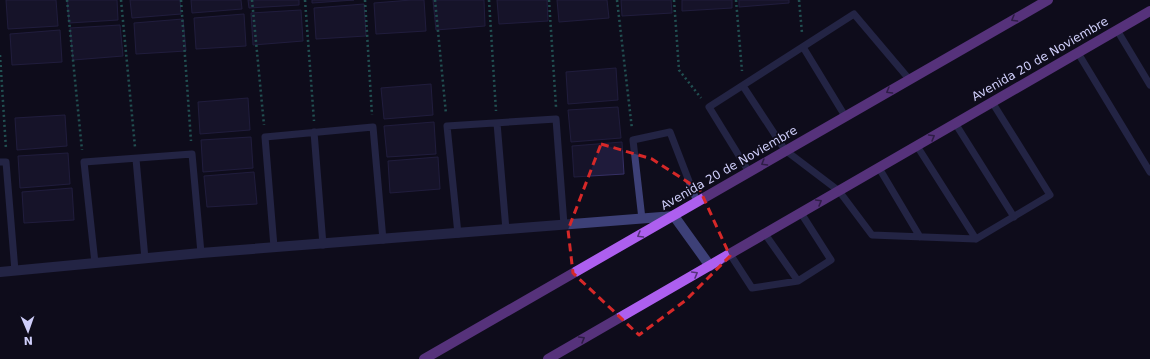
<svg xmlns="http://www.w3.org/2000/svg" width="1150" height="359" font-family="'DejaVu Sans',sans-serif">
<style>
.building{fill:#1f1b3b;stroke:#363065}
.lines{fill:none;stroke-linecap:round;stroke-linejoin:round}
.path{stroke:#38a394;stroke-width:2.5;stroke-dasharray:2 3;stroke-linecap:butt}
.service{stroke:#3d4077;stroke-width:7}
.minor{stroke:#3d4077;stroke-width:10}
.primary{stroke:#ad5fef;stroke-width:10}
.oneway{stroke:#56327b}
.marked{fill:none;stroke:#d62828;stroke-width:3;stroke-dasharray:8 5;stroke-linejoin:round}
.labels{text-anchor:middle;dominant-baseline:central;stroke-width:3.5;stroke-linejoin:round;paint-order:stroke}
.street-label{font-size:12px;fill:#cfcefa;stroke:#0f0d1c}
</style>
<rect width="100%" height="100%" fill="#0f0d1c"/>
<path class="building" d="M6 0H56L58 26 8 29Z
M67 0H117L118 20 69 23Z
M130 0H180L181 14 132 18Z
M191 0H241L242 9 192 13Z
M248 0H299V5L249 8Z
M312 0H354L312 3Z
M411 0H424L426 31 376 34 374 3Z
M433 0H484L485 26 436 30Z
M497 0H547L548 21 499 24Z
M557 0H607L609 18 559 22Z
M621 0H671L672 13 622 16Z
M682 0H732V8L682 11Z
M739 0H789V3L739 7Z
M364 4 366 36 316 39 314 8Z
M301 10 303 41 253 45 251 13Z
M244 14 246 46 196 49 194 18Z
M183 19 186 51 136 54 134 23Z
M120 25 123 56 73 60 70 28Z
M60 30 62 62 12 65 10 34Z
M616 68 618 100 568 104 566 72Z
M431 84 433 115 384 119 381 88Z
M248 98 250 130 200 134 198 102Z
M618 107 621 138 571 142 568 110Z
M65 115 67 146 17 150 15 118Z
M434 122 436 154 387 157 384 126Z
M251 137 253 168 203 172 201 140Z
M622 142 624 174 574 177 572 146Z
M68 153 70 184 20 188 18 156Z
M438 157 440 189 390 193 388 161Z
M254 172 257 204 207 207 204 176Z
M72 188 74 220 24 223 22 192Z"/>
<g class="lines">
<path class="path" d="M67 0 82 150
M121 0 135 147
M181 0 191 141
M252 0 264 125
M305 0 314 121
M365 0 372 115
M435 0 446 114
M489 0 496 111
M549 0 556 107
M617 0 632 129
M674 0 679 70 701 98
M736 0 742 71
M799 0 802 33
M0 55 6 149"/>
<path class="service" d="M1117 30 1150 85
M803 47 845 116
M1078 53 1150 172
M743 86 785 150 839 191 872 235 976 239 1050 195 992 102
M497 123 506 230
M955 123 1014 217
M314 132 323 245
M917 146 976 239
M136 159 145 259
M0 162H6L15 271
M879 168 920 237
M749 172 709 107 854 14 909 79
M642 219 633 140 670 132 697 202
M458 234 447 126 556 119 564 225
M765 234 798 281
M274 247 265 137 373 127 383 240
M730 254 752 288 798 281 831 260 801 213
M95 263 84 162 192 154 201 253"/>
<path class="minor" d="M0 272 201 253 674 216 710 266"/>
<path class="primary" d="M424 359C632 240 839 119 1048 0
M548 359 1150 11"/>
</g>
<defs><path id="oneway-chevron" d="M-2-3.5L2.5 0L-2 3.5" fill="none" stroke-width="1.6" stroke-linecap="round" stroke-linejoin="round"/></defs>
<g class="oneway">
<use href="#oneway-chevron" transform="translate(1014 19) rotate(150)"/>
<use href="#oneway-chevron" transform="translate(889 91) rotate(150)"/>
<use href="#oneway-chevron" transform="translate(932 137) rotate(-30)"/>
<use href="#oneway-chevron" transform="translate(764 163) rotate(149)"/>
<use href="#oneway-chevron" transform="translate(819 202) rotate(-30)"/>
<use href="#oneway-chevron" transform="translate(640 235) rotate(150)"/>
<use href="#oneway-chevron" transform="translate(695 274) rotate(-30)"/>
<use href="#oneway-chevron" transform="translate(582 339) rotate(-30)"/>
</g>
<path d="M0 0H1150V359H0ZM601 144 652 159 700 190 730 256 686 300 639 335 573 273 568 230Z" fill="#0f0d1c" fill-opacity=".55" fill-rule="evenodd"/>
<path class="marked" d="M601 144 652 159 700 190 730 256 686 300 639 335 573 273 568 230Z"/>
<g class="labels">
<g class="street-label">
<text transform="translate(1040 59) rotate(-30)">Avenida 20 de Noviembre</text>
<text transform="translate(729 168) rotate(-30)">Avenida 20 de Noviembre</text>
</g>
</g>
<g transform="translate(28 331) rotate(178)" stroke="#0f0d1c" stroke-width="3" paint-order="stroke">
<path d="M0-3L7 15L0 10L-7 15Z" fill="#cfcefa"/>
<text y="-6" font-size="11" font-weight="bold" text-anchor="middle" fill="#cfcefa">N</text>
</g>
</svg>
